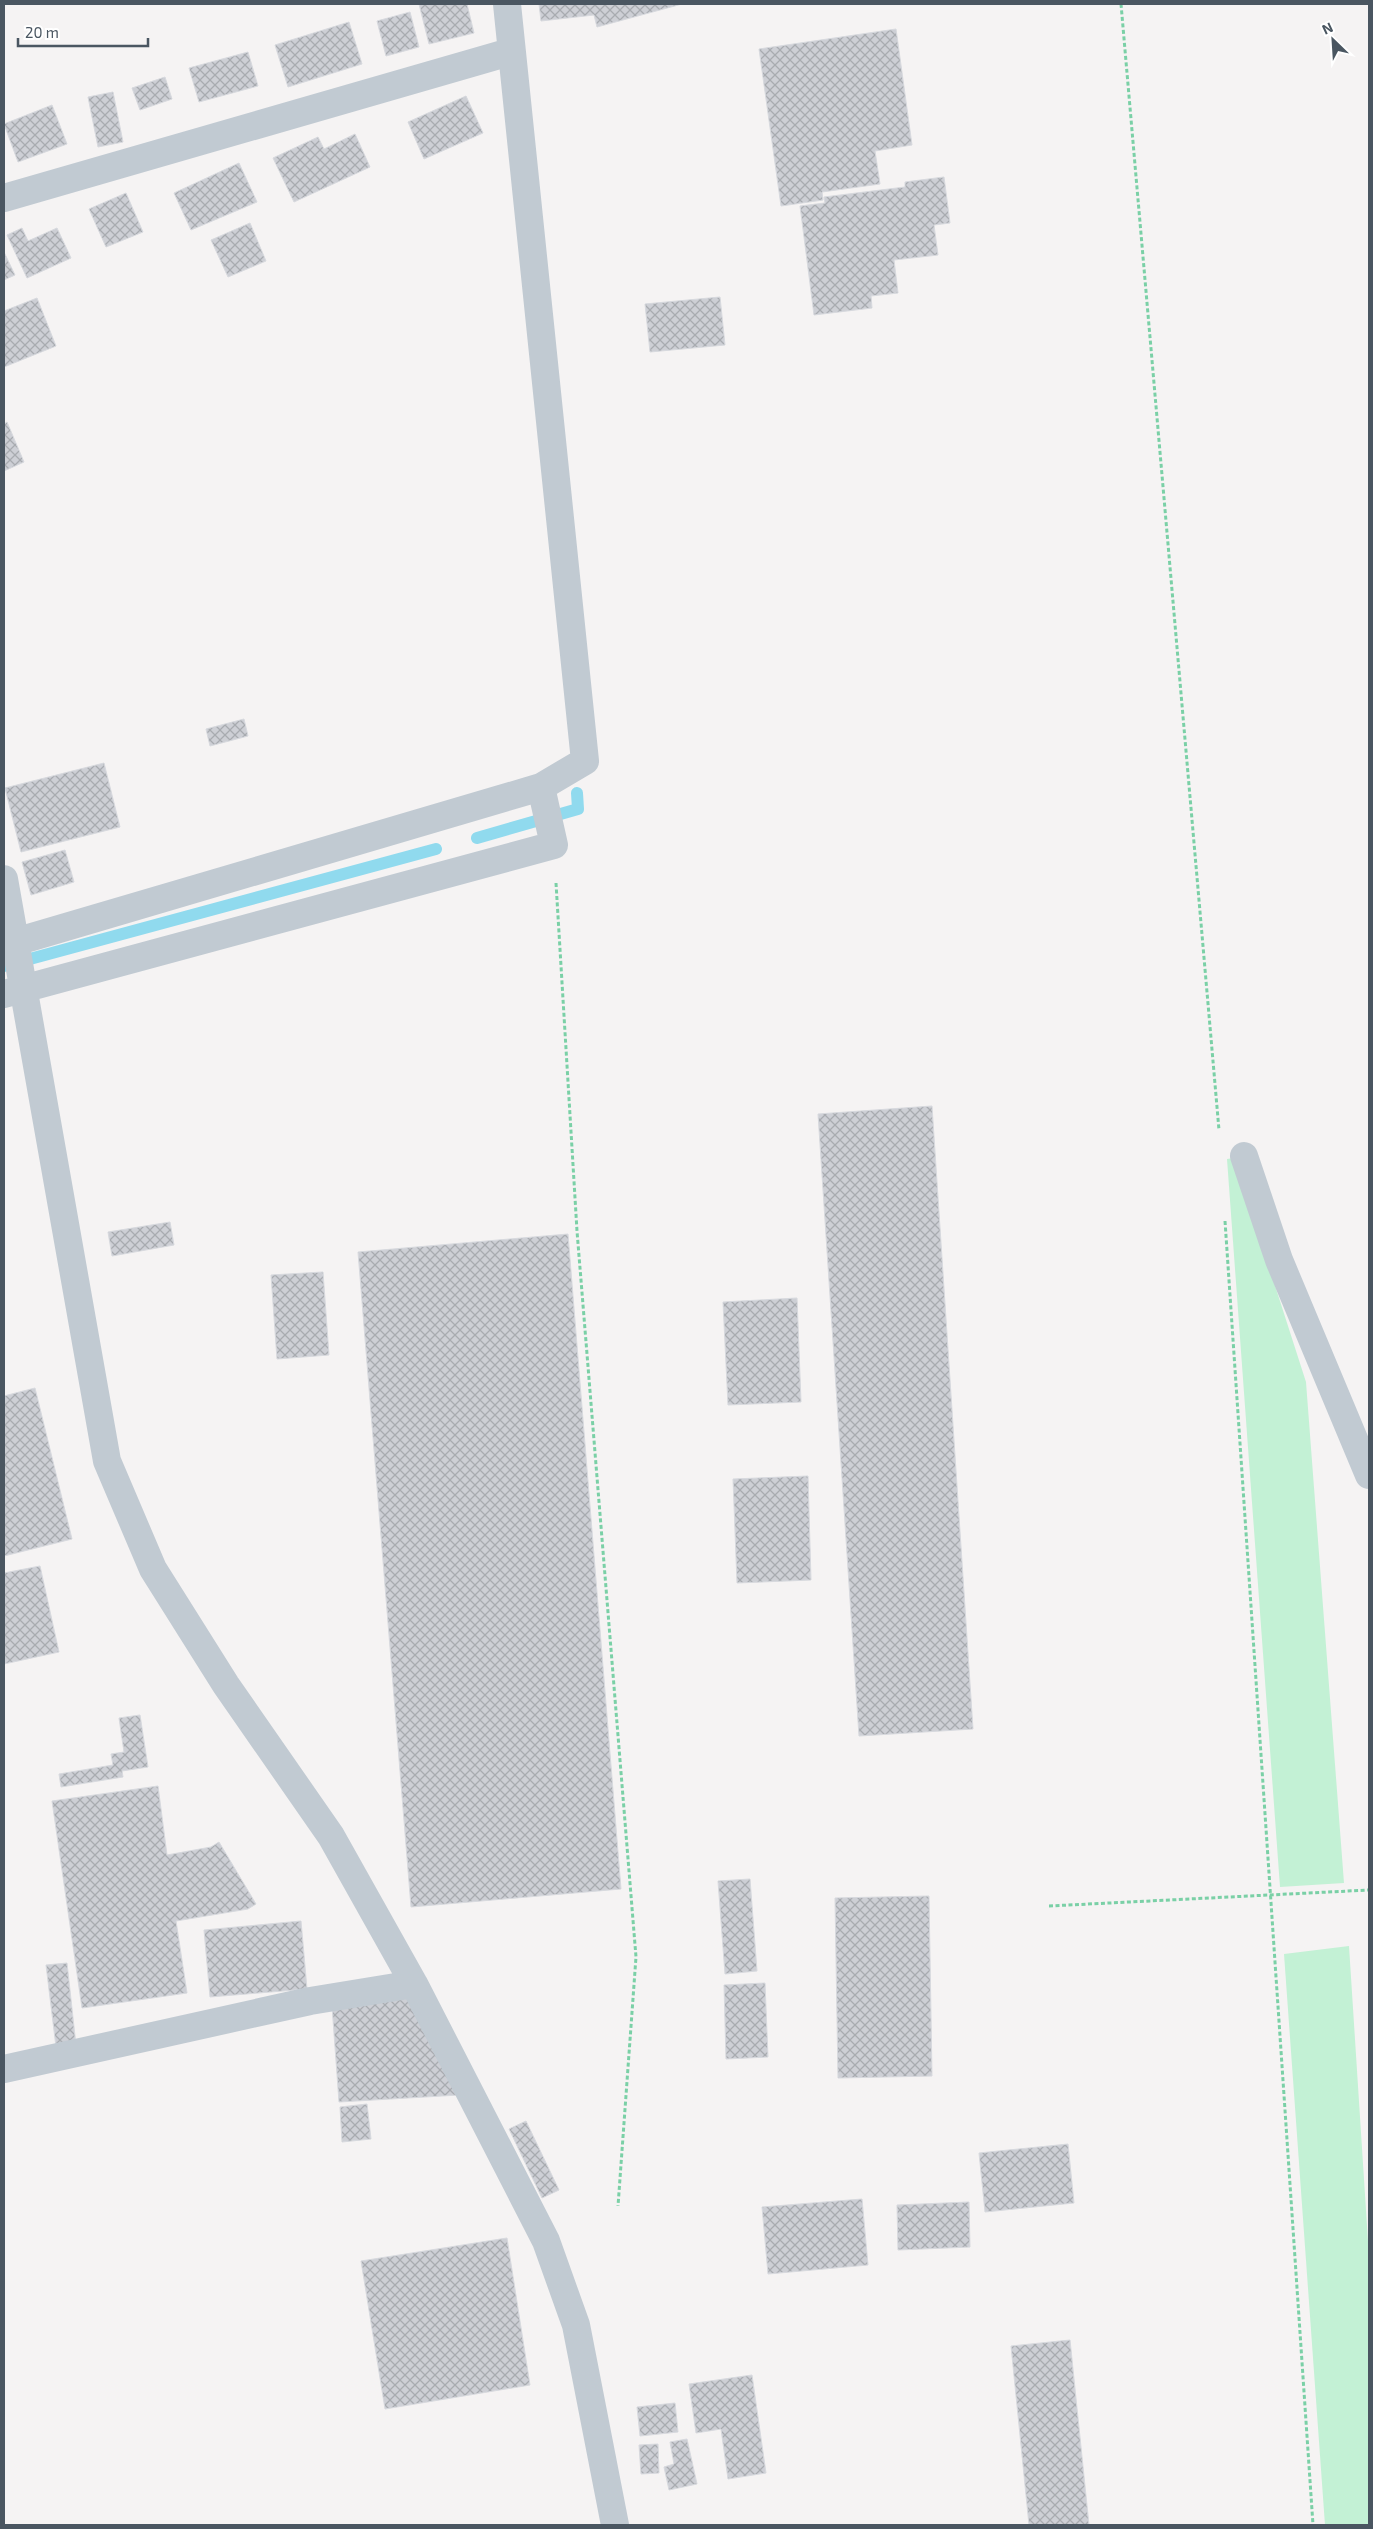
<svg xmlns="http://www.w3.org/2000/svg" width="1373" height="2529" font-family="'Exo 2',sans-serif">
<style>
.green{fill:#c3f1d5}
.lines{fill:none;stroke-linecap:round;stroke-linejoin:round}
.stream{stroke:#90daee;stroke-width:12}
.building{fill:url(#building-cross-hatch);stroke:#d7d9de}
.path{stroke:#7ad0a6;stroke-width:3;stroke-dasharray:4 2.5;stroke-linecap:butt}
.minor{stroke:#c1cad2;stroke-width:28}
</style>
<defs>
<pattern id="building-cross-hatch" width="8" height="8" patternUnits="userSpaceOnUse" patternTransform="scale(1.25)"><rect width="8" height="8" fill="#cdcfd5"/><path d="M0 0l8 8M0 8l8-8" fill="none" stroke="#a8abb0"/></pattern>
</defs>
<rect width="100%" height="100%" fill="#f5f3f3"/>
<path class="green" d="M1234 1158 1306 1382 1344 1883 1280 1887 1227 1159Z
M1349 1946 1369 2257V2525H1325L1284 1954Z"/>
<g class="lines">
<path class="stream" d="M477 838 578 809 577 793
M4 966 436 849"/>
</g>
<path class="building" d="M419 4H467L474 33 429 44Z
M539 4H682L597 27 594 15 541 21Z
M410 12 419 47 386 56 377 21Z
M349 22 362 64 288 87 275 45Z
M896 29 912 145 875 151 880 184 822 192 823 200 781 206 759 49Z
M248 52 258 86 199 102 189 68Z
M165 77 172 99 140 110 132 88Z
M113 92 123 142 98 147 88 97Z
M466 96 483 133 424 159 408 122Z
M52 105 67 144 18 162 4 124Z
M355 134 370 167 294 202 273 158 318 137 324 149Z
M239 163 257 202 191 230 174 193Z
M944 177 950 223 934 225 938 255 894 260 898 293 871 296 872 308 814 315 800 206 825 203 824 197 905 187V182Z
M126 193 143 232 106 247 89 209Z
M250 223 266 261 228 277 211 240Z
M22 228 28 241 57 228 71 258 27 278 7 235Z
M4 252 15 275 4 280Z
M720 297 725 345 650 352 645 304Z
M37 298 56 346 4 367V311Z
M7 422 24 462 4 471V424Z
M244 719 248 736 210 746 206 729Z
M104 763 120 827 21 852 5 788Z
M65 850 74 882 31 895 22 862Z
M932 1106 973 1729 859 1736 818 1114Z
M170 1222 174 1245 112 1256 108 1232Z
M568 1234 621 1889 411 1907 358 1252Z
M323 1272 329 1355 277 1359 271 1275Z
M797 1298 801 1402 728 1405 723 1302Z
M35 1388 72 1539 4 1556V1396Z
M808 1476 811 1580 737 1583 733 1479Z
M40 1566 59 1652 4 1664V1573Z
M140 1715 148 1767 122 1771 123 1777 61 1787 59 1774 113 1765 111 1754 124 1752 119 1718Z
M158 1786 167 1855 211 1847 219 1842 256 1904 248 1909 176 1921 187 1993 82 2008 52 1801Z
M750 1879 757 1971 725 1974 718 1881Z
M929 1896 932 2076 838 2078 835 1898Z
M301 1921 307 1989 210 1997 204 1930Z
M67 1963 76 2045 56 2047 46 1965Z
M765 1983 768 2057 726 2059 724 1985Z
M410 1996 459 2095 339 2102 332 2006Z
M367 2104 371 2139 342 2142 340 2107Z
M526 2121 559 2190 542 2198 509 2129Z
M1068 2144 1074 2203 985 2212 979 2153Z
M862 2199 868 2265 768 2274 762 2207Z
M969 2202 970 2247 898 2250 897 2205Z
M507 2238 530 2385 385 2409 361 2261Z
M1070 2340 1089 2525H1029L1011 2346Z
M752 2375 766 2473 728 2479 721 2429 696 2433 689 2384Z
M675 2403 678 2432 640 2436 637 2407Z
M687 2439 697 2484 669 2490 664 2467 674 2464 670 2442Z
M658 2444 659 2473 641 2474 639 2445Z"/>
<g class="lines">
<path class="path" d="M1121 4 1219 1130
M556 883 577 1231 636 1957 618 2206
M1225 1221 1313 2525
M1049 1906 1369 1890"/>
<path class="minor" d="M4 198 510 52
M4 879 107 1461 153 1569 226 1685 331 1836 414 1984 546 2241 576 2325 615 2525
M15 942 541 787 585 761 507 4
M4 994 554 845 541 787
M1244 1156 1279 1260 1369 1475
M4 2069 310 2001 414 1984"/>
</g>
<rect width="1373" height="2529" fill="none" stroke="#4a5661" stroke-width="10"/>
<g transform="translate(1333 40) rotate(335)" stroke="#ffffff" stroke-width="4" paint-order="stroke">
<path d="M0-4L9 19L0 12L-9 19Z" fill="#4a5661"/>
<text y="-8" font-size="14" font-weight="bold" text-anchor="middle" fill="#4a5661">N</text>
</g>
<path d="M18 38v8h130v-8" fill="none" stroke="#4a5661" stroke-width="2.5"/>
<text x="25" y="38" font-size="15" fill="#4a5661" stroke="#ffffff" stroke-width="4" paint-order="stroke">20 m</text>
</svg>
